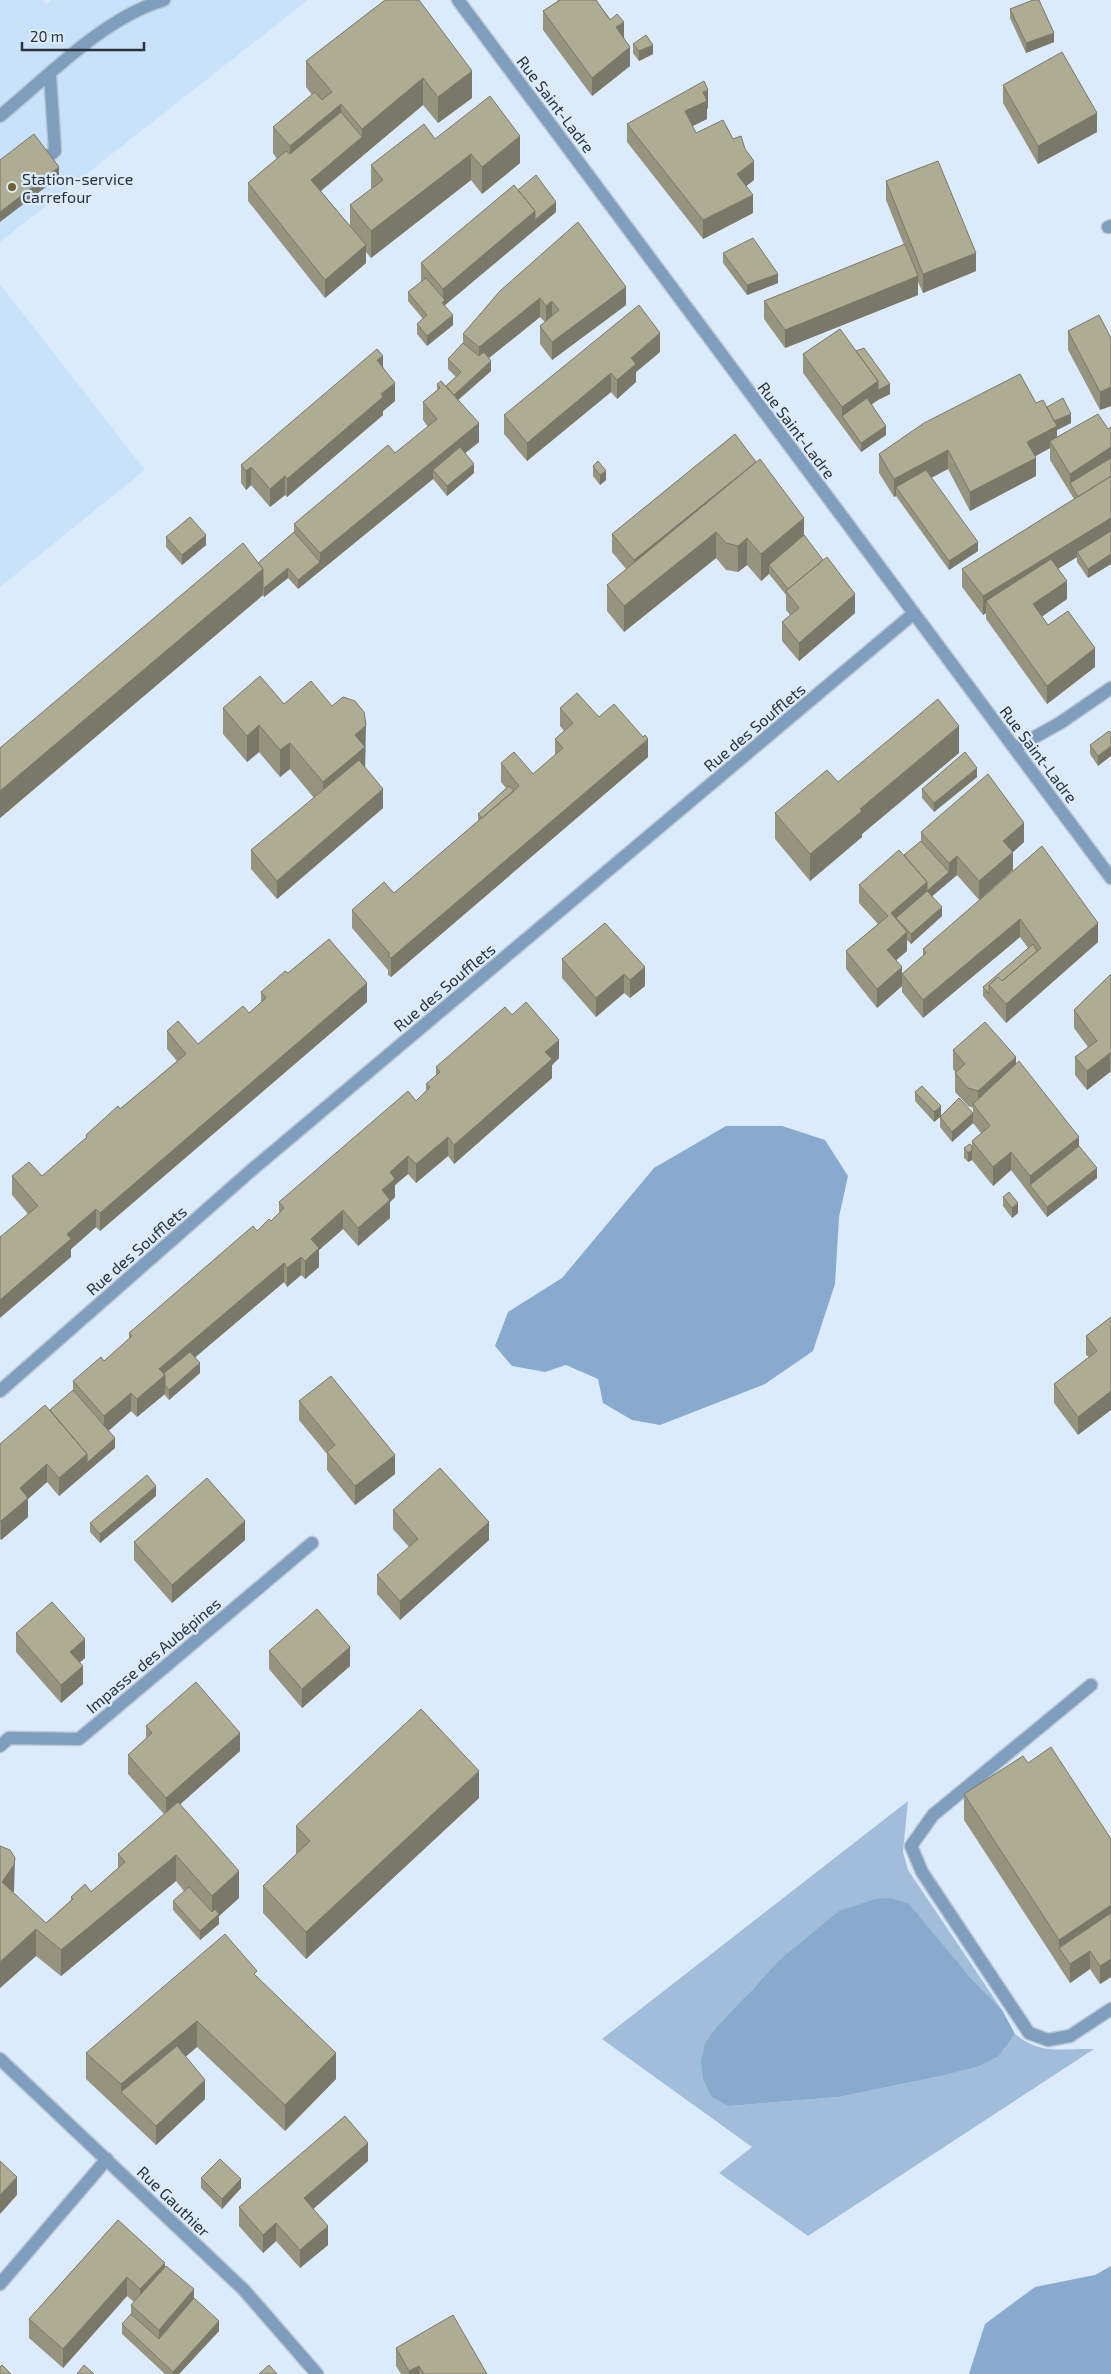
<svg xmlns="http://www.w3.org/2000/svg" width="1111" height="2374" font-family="'Exo 2',sans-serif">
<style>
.built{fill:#c9e2fb}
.green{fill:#a2bdda}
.forest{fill:#87aace}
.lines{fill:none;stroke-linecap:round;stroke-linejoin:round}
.minor-casing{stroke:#b8c6d4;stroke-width:15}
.minor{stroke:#7f9dbc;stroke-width:12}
.wall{fill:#96947f}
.shaded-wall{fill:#7a7868}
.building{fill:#afac94;stroke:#7a7868}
.poi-dot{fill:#6c6330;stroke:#dcebfb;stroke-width:2}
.labels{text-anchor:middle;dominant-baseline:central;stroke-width:4.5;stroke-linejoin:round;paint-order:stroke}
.street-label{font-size:16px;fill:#2a3139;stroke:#dcebfb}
.poi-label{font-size:16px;fill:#2a3139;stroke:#dcebfb;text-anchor:start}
</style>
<rect width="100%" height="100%" fill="#dcebfb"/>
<path class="built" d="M0 0H43L46 4 51 0H308L0 242Z
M0 284 145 470 0 587Z"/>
<path class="green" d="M908 1801 903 1852 908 1870 1002 2010 968 1975 756 1985 705 2043 729 2106 839 2097 936 2077 999 2056 1015 2034C1041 2056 1063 2048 1094 2049L808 2236 719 2173 752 2147 602 2039Z"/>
<path class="forest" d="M726 1126H782L825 1140 848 1176 839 1217 835 1284 813 1351 765 1384 660 1425 632 1420 603 1403 598 1379 566 1365 545 1372 512 1366 495 1346 508 1312 562 1278 654 1168Z
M891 1898 909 1904 968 1975 1002 2010 1015 2034 999 2056 979 2066 936 2077 839 2097 729 2106 712 2097 703 2079 701 2061 705 2043 716 2028 782 1958 839 1911 876 1899Z
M1111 2266V2374H969L985 2324 1035 2287 1095 2275Z"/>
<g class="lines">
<defs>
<path id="minor" d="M458 0 1111 878
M0 116C49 76 103 18 164 0
M38 165 55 151 50 75
M1108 227 1111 226
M1015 748 1060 723 1111 688
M0 1391 254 1168 913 614
M1091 1685 933 1815 911 1846 922 1872 1029 2033 1048 2040 1070 2036 1111 2009
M0 1746 9 1738 79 1739 312 1543
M0 2059 244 2290 317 2374
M0 2284 107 2159"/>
</defs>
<use href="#minor" class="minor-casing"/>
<use href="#minor" class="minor"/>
</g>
<path class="wall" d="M385 0 472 98 438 123 423 105 321 191 350 226V205L371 189V165L435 139 520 163 482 194 471 180 371 258 366 252V263L325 298 248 201V183L277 159 273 153V127L312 95 306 87V61Z
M557 0H596L624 37 630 66 592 96 543 30V11L558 1Z
M1010 9 1054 42 1026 53 1010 18Z
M633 44 653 54 639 61 633 53Z
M1003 85 1097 132 1038 164 1003 103Z
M708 108 707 109V119L692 126 696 133 754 180 746 186 753 213 703 239 627 142V124Z
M886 181 976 271 923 293 918 282V295L785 348 764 319V301L904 245 886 200Z
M518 190 556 212 445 305 453 325 427 346 417 334V324L423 319 408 301V292L421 282V263Z
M723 253 778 283 747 295 723 263Z
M500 291 626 305 552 360 540 344V326L545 322 540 317 489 358 491 371 458 400 479 442 465 453 474 473 447 496 433 479 298 589 288 578 264 597 263 595 0 818V748L258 563 294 532V524L395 453 428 427 423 420V402L437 390V384L446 386 456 377 448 369V359L463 343V334Z
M1068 331 1111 338V406L1100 410 1068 350Z
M856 351 890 394 878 400 872 404 886 435 861 452 803 373V354Z
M660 352 636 372V382L617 399 611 392 527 461 504 434V415Z
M383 367 395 401 383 411V415L287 497 285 495 270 507 251 485 246 490 241 483V465Z
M1036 403 1047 407 1071 423 1057 430V437L1108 429 1111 427V564L1088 578 1077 562V557L1058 569 1067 599 1042 616 1048 625 1095 667 1047 704 986 619V613L983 615 962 587V569L1074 499 1050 460V448L1035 456 1036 476 970 511 948 469 931 477 978 551 949 570 896 496 894 497 879 473V454Z
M735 434 804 535 855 613 799 661 782 641V622L790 615 786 610V595L769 574 761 581 747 565 738 572 726 570 716 558 624 632 607 611V585L626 569 612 552V534Z
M593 466 606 480 600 485 593 476Z
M166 537 206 545 182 565 166 547Z
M284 704 366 751 365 752V769L383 808 277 899 251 869V850L314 798 290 769 280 777 259 752 247 762 223 734V708Z
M560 708 599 717 648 757 391 977 388 975V970L352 928V910L394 893 478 821V814L506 788 501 782V763L533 774 555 755V739L564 731 560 726Z
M1111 733 1098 766 1090 754V745Z
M959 753 862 834V837L810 881 775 839V813L838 782Z
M977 777 934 812 922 798V789Z
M921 832 1024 842 1013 852V870L979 900 957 875 932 896 942 916 911 944 907 940V951L896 960 902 974 923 956V949L1042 846 1098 942 1006 1023 983 996V987L1028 948 1020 937 923 1018 902 992V986L877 1008 846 969V951L878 924 859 903V885L904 855 921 841Z
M605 923 645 986 630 998 624 993 596 1017 562 978V959Z
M288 973 367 1002 100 1231 96 1227 71 1249V1257L28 1214 12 1195V1176H42L86 1138V1135L120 1109 177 1061 167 1049V1031L198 1044 249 1013 261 1002V992Z
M1111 974V1073L1110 1072 1087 1090 1075 1075V1057L1088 1047 1074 1028V1010Z
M512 1015 559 1058 552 1065V1078L454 1164 448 1156 416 1183 408 1174 395 1185V1197L390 1202V1218L358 1246 343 1229 319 1250V1267L305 1279 301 1275 287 1287 284 1282 195 1357 200 1373 169 1400 164 1394 137 1417 131 1411 108 1431 115 1448 59 1496 47 1482 28 1499V1517L1 1540 0 1539V1444L50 1410 73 1390V1381L104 1361 129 1339V1333L257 1231 271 1221 279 1213V1202L416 1101 426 1091V1084L436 1075V1067Z
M953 1050 1016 1064 1079 1146 1097 1178 1047 1217 1011 1170 993 1186 972 1160 968 1162 964 1158V1148L972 1146V1141L981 1133 973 1123 952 1142 940 1127V1117L934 1122 915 1101V1092L941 1116 973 1113V1108L968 1106 955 1092V1073H956L953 1069Z
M1003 1197 1018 1213 1012 1218 1003 1206Z
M1111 1317 1078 1435 1054 1403V1384L1089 1357 1086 1355V1336Z
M299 1401 395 1474 355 1505 327 1470V1454L299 1420Z
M156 1496 100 1543 90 1532V1523Z
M393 1510 489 1540 400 1620 377 1594V1575L409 1547 393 1529Z
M245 1540 172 1603 134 1560V1542Z
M16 1633 85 1658 80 1662 83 1684 61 1703 16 1652Z
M269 1651 350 1666 302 1708 269 1669Z
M146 1726 240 1751 180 1804 239 1898 219 1916V1924L200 1940 173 1910V1901L184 1891 176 1881 61 1976 36 1956 0 1988V1846L14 1891 13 1893 46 1923 71 1900V1897L91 1892 118 1868V1854L164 1814 128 1774V1755L146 1739Z
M1028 1763 1111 1839V1977L1100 1984 1090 1969 1070 1983 964 1820V1794Z
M479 1798 306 1959 263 1913V1886L297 1854 296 1853V1826Z
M257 1976 336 2079 285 2131 197 2047 185 2057 205 2099 156 2145 86 2079V2053Z
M368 2161 313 2209 328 2245 300 2268 276 2241 263 2253 239 2226V2207Z
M201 2178 241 2188 222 2209 201 2188Z
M118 2220 194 2298 219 2331 179 2374H165L122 2334V2324L131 2314V2305L134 2302 127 2296 63 2368 29 2338V2319Z
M396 2348 487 2374H401L396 2366Z"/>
<path class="shaded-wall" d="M624 22V41L616 27Z
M1054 33V42L1026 53V43Z
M653 45V54L639 61V51Z
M630 47V66L592 96V78Z
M472 71V98L438 123V97Z
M423 78V105L311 199V180L362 137V129Z
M708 90V108L707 109V119L685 130V111L703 92Z
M341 104V130L290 173V146Z
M1097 113V132L1038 164V146Z
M520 136V163L482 194V167Z
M471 154V180L371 258V231Z
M754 161V180L737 193V174Z
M59 167V177L0 222V212Z
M753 195V213L703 239V220Z
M556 202V212L445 305V309L442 303 443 302V289L535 211Z
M366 245V263L325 298V280Z
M976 253V271L923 293V274Z
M778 274V283L747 295V285Z
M918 276V295L785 348V330Z
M626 287V305L552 360V342Z
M540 298V317L479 366V347Z
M552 301V320L546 324V306Z
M453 315V325L427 346V336Z
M660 333V352L636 372V382L617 399V380L631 358Z
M383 356V374L377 360Z
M491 361V371L449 408V398Z
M611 373V392L527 461V443Z
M878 381 890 384V394L878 400 846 422 842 416V407Z
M395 383V401L383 411V415L287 497V479L381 394Z
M1111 387V406L1100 410V392Z
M1071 414V423L1057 430V445L1050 441V448L1027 461V442L1050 423Z
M479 423V442L438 475 433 470V479L298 589V580L320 562V553Z
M886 426V435L861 452V443Z
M1111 447V466L1070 483V474Z
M948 450V469L901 494 896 487V496L894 497V479Z
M1036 458V476L970 511V492Z
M474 464V473L447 496V486Z
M251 467V485L246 490V471Z
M606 471V480L600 485V475Z
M285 476V495L270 507V489Z
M728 484 634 578V560Z
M804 518V544L769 565V574L761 581V554Z
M1111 518V536L1077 552V557L992 609 986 601V613L983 615V596Z
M716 532V558L624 632V606Z
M206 535V545L182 565V555Z
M747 538V565L738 572V546Z
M978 542V551L949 570V561Z
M1111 554V564L1088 578V569Z
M288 568V578L264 597V588Z
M263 569V595L0 818V791Z
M1067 581V599L1033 623V604Z
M855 594V613L799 661V643Z
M1095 648V667L1047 704V686Z
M259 725V752L247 762V736Z
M366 725 365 774 323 809V782L355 735Z
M959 726V753L862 834V837L810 881V854L860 809Z
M648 739V757L391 977V958Z
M290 743V769L280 777V750Z
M1111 746V756L1098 766V756Z
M977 768V777L934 812V803Z
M383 789V808L277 899V881Z
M1024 823V842L1013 852V870L979 900V881L1003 841Z
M957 856V875L901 923 896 918V927L891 913 927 882 949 872V863Z
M942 907V916L911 944V934Z
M1020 919V937L923 1018V1000Z
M1098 923V942L1006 1023V1004Z
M907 932V951L887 968V950Z
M645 967V986L630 998V980Z
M902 967V986L877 1008V989Z
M624 974V993L596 1017V998Z
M367 983V1002L100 1231V1213Z
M559 1040V1058L552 1065V1078L454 1164V1145L545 1052Z
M1110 1053V1072L1087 1090V1071Z
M1016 1057V1075L978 1109V1091Z
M941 1106V1116L934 1122V1112Z
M973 1113V1123L952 1142V1132Z
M448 1137V1156L416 1183V1164Z
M1079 1137V1155L1030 1185V1194V1176Z
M972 1150V1160L968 1162V1153Z
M1011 1152V1170L993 1186V1167Z
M408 1156V1174L395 1185V1197L390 1202V1218L358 1246V1228L382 1190 390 1172Z
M1097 1168V1178L1047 1217V1207Z
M1018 1203V1213L1012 1218V1208Z
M96 1209V1227L71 1249V1257L0 1318V1300L67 1234Z
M343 1210V1229L319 1250V1267L305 1279V1261L311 1239Z
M301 1257V1275L287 1287V1268Z
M284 1263V1282L165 1383V1394L137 1417V1399L159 1369Z
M200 1363V1373L169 1400V1390Z
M1111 1391V1410L1078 1435V1417Z
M131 1393V1411L104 1435V1416Z
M115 1438V1448L59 1496V1478L87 1454Z
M395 1455V1474L355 1505V1486Z
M47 1464V1482L28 1499V1517L1 1540V1521L20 1488Z
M156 1486V1496L100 1543V1534Z
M245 1521V1540L172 1603V1585Z
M489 1522V1540L400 1620V1601Z
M85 1639V1658L70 1671V1652Z
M350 1647V1666L302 1708V1689Z
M83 1666V1684L61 1703V1685Z
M240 1733V1751L166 1817V1798Z
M479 1771V1798L306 1959V1932Z
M176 1855V1881L61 1976V1950Z
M15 1858 14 1891 2 1908V1882Z
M239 1871V1898L219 1916V1924L200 1940V1931L212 1920V1896Z
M1111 1905V1932L1059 1948V1940Z
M36 1929V1956L0 1988V1962Z
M1090 1951V1969L1070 1983V1964Z
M1111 1959V1977L1100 1984V1966Z
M197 2021V2047L131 2102 121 2092V2111V2084Z
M336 2053V2079L285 2131V2105Z
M205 2080V2099L156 2145V2126Z
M368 2143V2161L304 2217V2198Z
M17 2177V2195L0 2214V2195Z
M241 2179V2188L222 2209V2199Z
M276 2223V2241L263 2253V2235Z
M328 2226V2245L300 2268V2250Z
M165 2263V2282L140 2308V2289Z
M127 2277V2296L63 2368V2349Z
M194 2289V2308L159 2349V2330Z
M219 2321V2331L179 2374H173V2372Z
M419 2366V2374H409V2371Z"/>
<path class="building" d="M385 0H419L472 71 438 97 423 78 362 129 341 104 290 146 273 127 315 92 322 100 332 92 306 61Z
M560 0H596L610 20 617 14 624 22 616 27 630 47 592 78 543 11Z
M1033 0H1039L1054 33 1026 43 1010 9Z
M646 35 653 45 639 51 633 44Z
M1062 52 1097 113 1038 146 1003 85Z
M704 81 708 90 703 92 707 101 685 111 696 133 723 120 733 139 741 136 745 149 754 161 737 174 753 195 703 220 627 124Z
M490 96 520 136 482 167 471 154 371 231 350 205 383 180 371 165 424 124 435 139Z
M341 112 362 137 311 180 366 245 325 280 248 183 286 151 290 154Z
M34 134 59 167 0 212V160Z
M938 161 976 253 923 274 886 181Z
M536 175 556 202 535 220V211L518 190Z
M514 185 535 211 443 289 421 263Z
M578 222 626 287 552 342 540 326 559 310 552 301 546 306 540 298 479 347 463 334 500 291Z
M753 238 778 274 747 285 723 253Z
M905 244 918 276 785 330 764 301Z
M426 278 445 300 442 303 453 315 427 336 417 324 427 315 408 292Z
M639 305 660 333 631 358 636 364 617 380 611 373 527 443 504 415Z
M1099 315 1111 338V387L1100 392 1068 331Z
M840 329 878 381 842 407 803 354Z
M463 343 479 356 484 352 491 361 454 395 446 386 461 372 448 359Z
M864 348 890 384 878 390V381L856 351Z
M377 349 383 356 377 360 395 383 381 394 383 397 287 479 285 476 270 489 251 467 246 471 241 465Z
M1020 374 1036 403 1043 400 1057 426 1027 442 1036 458 970 492 948 450 894 479 879 454 924 423Z
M441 381 479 423 320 553 294 524 388 445 395 453 437 419 423 402 440 388 437 384Z
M867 398 886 426 861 443 842 416Z
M1063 398 1071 414 1054 421 1047 407Z
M1098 414 1108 429 1111 427V447L1070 474 1050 441Z
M735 434 756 462 634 560 612 534Z
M460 447 474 464 447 486 433 470Z
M1111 458V476L1078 497 1070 483Z
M760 459 804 518 761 554 747 538 738 546 726 543 716 532 624 606 607 585Z
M598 461 606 471 600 475 593 466Z
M926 470 978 542 949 561 896 487Z
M1111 476V518L983 596 962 569Z
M190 517 206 535 182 555 166 537Z
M1111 531V554L1088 569 1077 552Z
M294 532 320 562 298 580 288 568 264 588 263 586V569L258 563Z
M804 535 823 560 788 589 769 565Z
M243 543 263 569 0 791V748Z
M827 557 855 594 799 643 782 622 799 608 786 591Z
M1051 559 1067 581 1033 604 1048 625 1068 611 1095 648 1047 686 986 601Z
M260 676 284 704 311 681 332 706 343 697 355 701 364 712 366 725 355 735 365 747 323 782 290 743 280 750 259 725 247 736 223 708Z
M577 693 599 717 614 704 643 737 645 735 648 739 391 958 388 956 390 954 352 910 384 882 394 893 519 786 501 763 514 752 533 774 563 748 555 739 573 723 560 708Z
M938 699 959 726 860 809 862 811 810 854 775 813 827 770 838 782Z
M1109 731 1111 733V746L1098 756 1090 745Z
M965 752 977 768 934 803 922 789Z
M359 760 383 789 277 881 251 850Z
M988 774 1024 823 1003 841 1013 852 979 881 957 856 949 863 921 832Z
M509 786 514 791 482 818 478 814Z
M921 841 949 872 927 891V882L904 855Z
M1042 846 1098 923 1006 1004 989 985 998 977 1002 981 1041 948 1020 919 923 1000 902 974 926 953 923 949Z
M899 850 927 882 891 913 907 932 887 950 902 967 877 989 846 951 888 916 859 885Z
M927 891 942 907 911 934 896 918Z
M605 923 645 967 630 980 624 974 596 998 562 959Z
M329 939 367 983 100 1213 96 1209 67 1234 71 1239 0 1300V1237L38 1206 12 1176 29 1162 42 1176 87 1137 86 1135 118 1106 120 1109 186 1054 167 1031 178 1021 198 1044 243 1006 249 1013 266 998 261 992 285 971 288 973Z
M1033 944 1037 951 1002 981 998 977 989 985V994L983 987Z
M1111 974V1054L1110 1053 1087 1071 1075 1057 1097 1041 1074 1010Z
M526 1002 559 1040 545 1052 552 1059 454 1145 448 1137 416 1164 408 1156 390 1172 395 1179 382 1190 390 1200 358 1228 343 1210 311 1239 319 1248 305 1261 301 1257 287 1268 284 1263 159 1369 165 1375 137 1399 131 1393 104 1416 73 1381 101 1357 104 1361 132 1336 129 1333 253 1226 257 1231 269 1219 271 1221 284 1208 279 1202 408 1091 416 1101 430 1087 426 1084 440 1072 436 1067 505 1007 512 1015Z
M985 1022 1016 1057 978 1091 968 1088 955 1073 965 1064 953 1050Z
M1019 1061 1079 1137 1030 1176 1011 1152 993 1167 972 1141 990 1126 973 1104Z
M922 1086 941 1106 934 1112 915 1092Z
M959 1098 973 1113 952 1132 940 1117Z
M970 1144 972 1146V1150L968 1153 964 1148Z
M1079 1146 1097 1168 1047 1207 1030 1185Z
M1009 1192 1018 1203 1012 1208 1003 1197Z
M1111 1317V1391L1078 1417 1054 1384 1097 1351 1086 1336Z
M190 1352 200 1363 169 1390 165 1385V1375L163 1374Z
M331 1376 395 1455 355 1486 327 1452 335 1445 299 1401Z
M73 1390 115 1438 87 1463V1454L50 1410Z
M45 1405 87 1454 59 1478 47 1464 20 1488 28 1498 1 1521 0 1520V1444Z
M440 1468 489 1522 400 1601 377 1575 418 1539 393 1510Z
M147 1475 156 1486 100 1534 90 1523Z
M207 1478 245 1521 172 1585 134 1542Z
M52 1602 85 1639 70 1652 83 1666 61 1685 16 1633Z
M317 1609 350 1647 302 1689 269 1651Z
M196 1682 240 1733 166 1798 128 1755 152 1733 146 1726Z
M421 1709 479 1771 306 1932 263 1886 310 1841 296 1826Z
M1051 1747 1111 1839V1905L1059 1940 964 1794 1023 1756 1028 1763Z
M178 1802 239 1871 212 1896 176 1855 61 1950 36 1929 0 1962V1846L10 1850 15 1858 14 1865 2 1882 46 1923 73 1899 71 1897 85 1884 91 1892 125 1862 118 1854Z
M189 1887 212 1912 215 1909 219 1914 200 1931 173 1901Z
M1111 1913V1959L1100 1966 1090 1951 1070 1964 1059 1948Z
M225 1934 257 1971 254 1974 336 2053 285 2105 197 2021 121 2084 86 2053Z
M177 2046 205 2080 156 2126 121 2092Z
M345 2116 368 2143 304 2198 328 2226 300 2250 276 2223 263 2235 239 2207Z
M220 2159 241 2179 222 2199 201 2178Z
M0 2161 17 2177 0 2195Z
M118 2220 165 2263 140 2289 127 2277 63 2349 29 2319Z
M166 2266 194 2289 159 2330 131 2305Z
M194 2298 219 2321 173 2372 122 2324 131 2314 159 2339Z
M453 2315 487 2374H424L419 2366 409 2371 396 2348Z
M2 2365 11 2374H0V2367Z
M84 2365 94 2374H77Z
M269 2365 277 2374H259Z"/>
<circle class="poi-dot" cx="12" cy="187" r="5"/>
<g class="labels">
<g class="street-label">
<text transform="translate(556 104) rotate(53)">Rue Saint-Ladre</text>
<text transform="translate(797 430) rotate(53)">Rue Saint-Ladre</text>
<text transform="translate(754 727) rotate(-40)">Rue des Soufflets</text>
<text transform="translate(1039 754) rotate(53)">Rue Saint-Ladre</text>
<text transform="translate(444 987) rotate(-40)">Rue des Soufflets</text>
<text transform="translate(136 1250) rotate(-41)">Rue des Soufflets</text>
<text transform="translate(153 1655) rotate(-40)">Impasse des Aubépines</text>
<text transform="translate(174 2201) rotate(44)">Rue Gauthier</text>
</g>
<g class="poi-label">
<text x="22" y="178">Station-service<tspan x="22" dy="18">Carrefour</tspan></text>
</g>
</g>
<path d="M22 42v8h122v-8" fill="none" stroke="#2a3139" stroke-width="2.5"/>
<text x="30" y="42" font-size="15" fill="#2a3139" stroke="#dcebfb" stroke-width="4" paint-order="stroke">20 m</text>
</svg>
